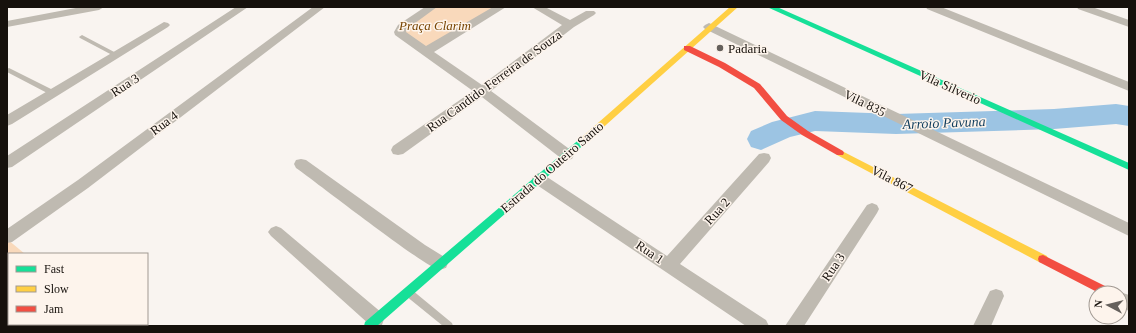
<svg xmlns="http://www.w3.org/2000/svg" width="1136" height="333" font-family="Georgia,serif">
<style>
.green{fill:#f9d9bb}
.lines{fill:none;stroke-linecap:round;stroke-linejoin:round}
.river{fill:#9cc4e3;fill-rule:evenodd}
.lane{fill:#bfbab1;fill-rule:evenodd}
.street{fill:#bfbab1;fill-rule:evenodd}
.fast{fill:#16e098;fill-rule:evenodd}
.slow{fill:#ffcf43;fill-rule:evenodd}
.jam{fill:#f24e42;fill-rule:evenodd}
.poi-dot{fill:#65605c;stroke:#fdf4ec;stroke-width:1.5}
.labels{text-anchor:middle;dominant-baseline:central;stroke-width:3;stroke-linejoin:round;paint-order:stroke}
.park-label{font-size:13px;font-style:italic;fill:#774402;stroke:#fdf4ec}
.poi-label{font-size:13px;fill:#16110c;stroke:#fdf4ec;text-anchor:start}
.street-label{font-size:13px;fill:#16110c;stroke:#fdf4ec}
.water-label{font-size:14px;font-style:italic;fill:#0e3c5c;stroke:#fdf4ec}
</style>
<rect width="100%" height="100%" fill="#f9f4f0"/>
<path class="green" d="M432 7H501L425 52 400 29Z
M7 239 25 254H9V276L7 278Z"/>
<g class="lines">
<path class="river" d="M1116 104 1129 106V126L1116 124 1054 129 896 134 815 131 790 137 761 150 751 147 747 139 751 131 772 122 815 111 896 114 1054 109Z"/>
<path class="lane" d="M82 35 118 54 119 55 118 56H114L80 38 79 37Z
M9 68 55 91 56 93 53 95H51L7 72V69Z
M409 289 412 290 452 323 453 326H443L406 296 405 293 406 290Z
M9 314V322L7 323V315Z
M104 324H114L115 326H105Z"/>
<path class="street" d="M81 7H104L99 10 7 27V21Z
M236 7H248L12 167 7 168V156Z
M313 7H325L88 188 12 242 7 243V229L78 180Z
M425 7H437L407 29 406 32 426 46 493 7H506L434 52 482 85 562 25 532 7H545L570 20 586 11H594L596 13 594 15 574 27 491 91 572 151 574 155 572 159 567 160 562 159 482 97 403 154 398 155 393 154 391 150 393 146 473 91 395 35 394 32 398 25Z
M926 7H941L1129 82V91L927 9Z
M1077 7H1092L1129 20V27L1078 9Z
M164 22 168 23 170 25 168 27 12 124 7 126V115Z
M709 23 1129 223V236L705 29 703 27 705 25Z
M764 153 769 154 771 158 769 162 680 264 766 320 769 326H746L534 183 532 179 534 175 539 173 544 175 667 256 759 154Z
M301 159 306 160 425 245 446 258 448 263 446 268C445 268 440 270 440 270 427 269 315 181 296 168L294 164 296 160Z
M872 203 877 205 879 209 877 213 804 326H785L867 205Z
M276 226 281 228 382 313 384 319 382 325 378 326 370 325 271 236 268 232 271 228Z
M996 289 1002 291 1004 296 991 326H973L990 291Z
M1120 292 1129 295V311L1120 307V293H1116Z"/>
<path class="fast" d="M767 7H777L1129 163V170Z
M585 136 589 139 588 141 377 326H364L365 322 582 137Z"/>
<path class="slow" d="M730 7H738L588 141H582L581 139 582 137Z
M840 150 1047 256 1048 259 1047 262 1043 263 1039 262 837 155 836 153 837 151Z"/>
<path class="jam" d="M684 46H690L725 63 760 84 787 116 808 131 843 151 844 153 843 155H837L802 135 781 120 754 88 719 67 684 50Z
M1043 255 1113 290 1114 293H1099L1039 262 1038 259 1039 256Z"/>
</g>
<circle class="poi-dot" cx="720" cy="48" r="4"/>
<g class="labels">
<g class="park-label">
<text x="435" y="25">Praça Clarim</text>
</g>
<g class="poi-label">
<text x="728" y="48">Padaria</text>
</g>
<g class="street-label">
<text transform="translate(494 81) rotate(-36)">Rua Candido Ferreira de Souza</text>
<text transform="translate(125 85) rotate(-33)">Rua 3</text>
<text transform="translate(950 87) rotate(24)">Vila Silverio</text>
<text transform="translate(865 103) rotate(26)">Vila 835</text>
<text transform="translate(164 123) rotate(-37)">Rua 4</text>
<text transform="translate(552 167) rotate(-41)">Estrada do Outeiro Santo</text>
<text transform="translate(892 179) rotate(27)">Vila 867</text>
<text transform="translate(717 211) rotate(-48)">Rua 2</text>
<text transform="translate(650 252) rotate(34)">Rua 1</text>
<text transform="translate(833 267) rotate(-56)">Rua 3</text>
</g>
<g class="water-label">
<text transform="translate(944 123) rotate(-2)">Arroio Pavuna</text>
</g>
</g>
<rect width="1136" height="333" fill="none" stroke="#16110c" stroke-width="16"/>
<rect x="8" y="253" width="140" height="72" fill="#fdf4ec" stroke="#a19992"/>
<rect x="16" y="266" width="20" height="6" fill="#16e098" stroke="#a19992"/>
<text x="44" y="273" font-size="12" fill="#16110c">Fast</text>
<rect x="16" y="286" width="20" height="6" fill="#ffcf43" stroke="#a19992"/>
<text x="44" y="293" font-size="12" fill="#16110c">Slow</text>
<rect x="16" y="306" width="20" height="6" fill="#f24e42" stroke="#a19992"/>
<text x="44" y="313" font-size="12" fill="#16110c">Jam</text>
<g transform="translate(1108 305) rotate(277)"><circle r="19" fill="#fdf4ec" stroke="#a19992"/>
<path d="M0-3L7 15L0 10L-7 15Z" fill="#65605c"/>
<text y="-6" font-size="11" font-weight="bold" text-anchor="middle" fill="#16110c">N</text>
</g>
</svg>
